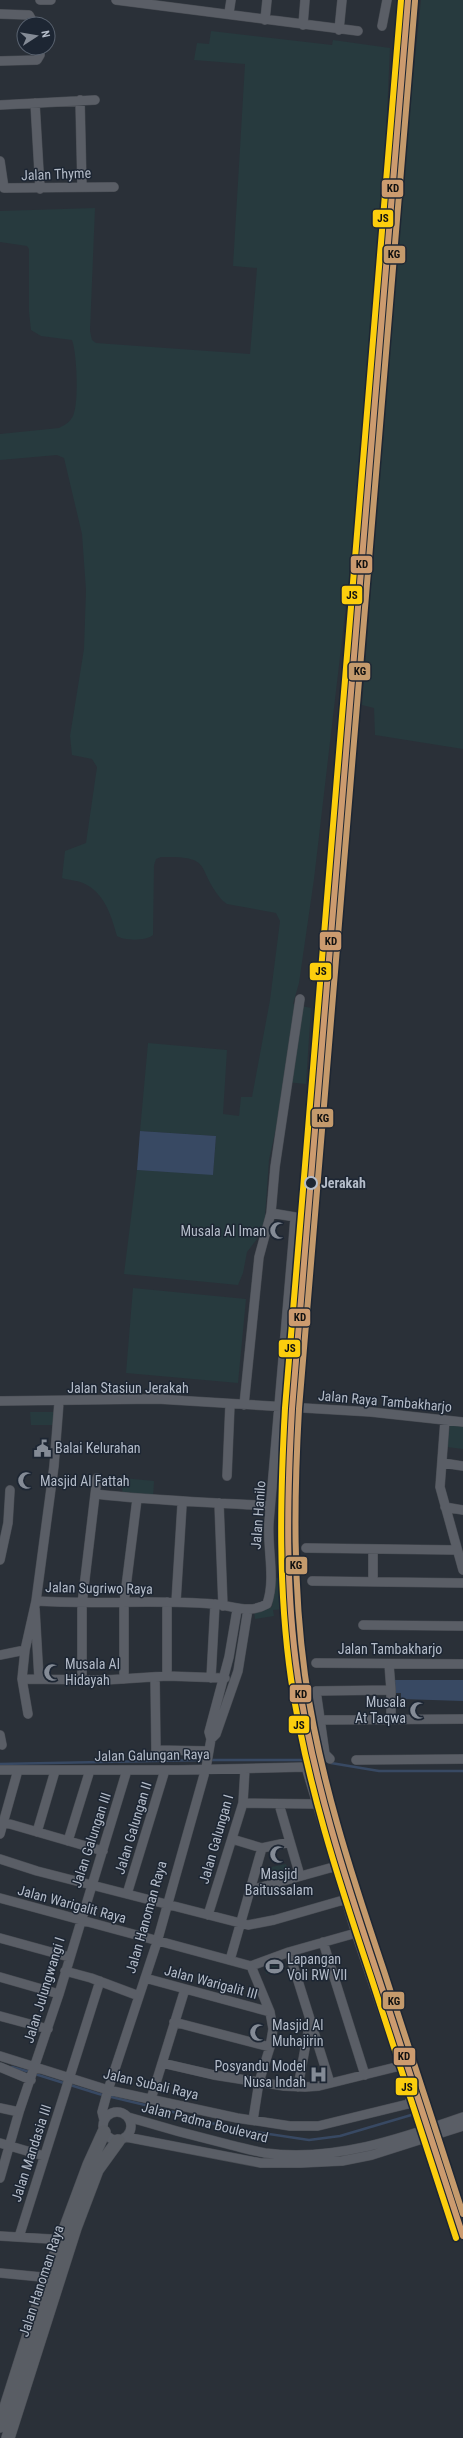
<svg xmlns="http://www.w3.org/2000/svg" width="463" height="2438" font-family="'Roboto Condensed',sans-serif">
<style>
.green{fill:#273a3e}
.water{fill:#384963}
.lines{fill:none;stroke-linecap:round;stroke-linejoin:round}
.stream{stroke:#384963;stroke-width:2.5}
.street-casing{stroke:#484c53;stroke-width:10}
.secondary-casing{stroke:#484c53;stroke-width:14}
.street{stroke:#5a5e66;stroke-width:9}
.secondary{stroke:#595d64;stroke-width:13}
.rail-1-casing{stroke:#1d2633;stroke-width:9}
.rail-2-casing{stroke:#1d2633;stroke-width:9}
.rail-3-casing{stroke:#1d2633;stroke-width:9}
.rail-1{stroke:#cc9b6f;stroke-width:6}
.rail-2{stroke:#fcce0d;stroke-width:6}
.rail-3{stroke:#c49a6c;stroke-width:6}
.stop-dot{fill:#1d2633;stroke:#b4bcc9;stroke-width:2}
.labels{text-anchor:middle;dominant-baseline:central;stroke-width:3;stroke-linejoin:round;paint-order:stroke}
.street-label{font-size:14px;fill:#b4bcc9;stroke:#1d2633}
.stop-label{font-size:14px;font-weight:bold;fill:#b4bcc9;stroke:#1d2633;text-anchor:start}
.poi-label{font-size:14px;fill:#b4bcc9;stroke:#1d2633;text-anchor:start}
.line-badge{stroke:#1d2633;stroke-width:1.5}
.pale-badge-label{font-size:11px;text-anchor:middle;font-weight:bold;fill:#111}
</style>
<rect width="100%" height="100%" fill="#2a3038"/>
<path class="green" d="M421 0H463V749L375 735 374 708 362 705 397 232Z
M211 31 332 45 333 40 390 48 383 201 354 537 314 879 299 983 293 1004 311 1008 306 1084 286 1082 269 1160 264 1230 247 1252 243 1273 238 1285 124 1274 137 1170 213 1174 216 1136 140 1131 148 1043 227 1050 223 1114 239 1116 241 1097H252L270 1000 280 921 276 913 227 904 223 901C194 868 216 856 161 857L156 859 154 865 153 935C147 941 124 941 117 936 111 915 105 893 83 883 76 880 68 880 62 878L65 851 86 843 97 767 92 759 72 755 70 736 84 649 86 590 82 534 64 458 57 455 0 460V434L59 428C65 425 70 422 73 416 79 403 77 353 72 340L41 336 31 330 29 312V249L27 246 0 242V211L95 208 90 331 92 340 96 343 250 354 257 268 233 266 245 64 194 60 197 43 209 44Z
M133 1288 246 1299 238 1383 126 1373Z
M30 1412H53L54 1425H31Z
M450 1424 463 1425V1449L447 1447Z
M123 1478 154 1481 153 1498 122 1495Z
M274 1578H283L286 1609 273 1610 274 1616 255 1619 254 1610 272 1607Z
M286 1864 288 1873 273 1877 271 1867Z
M281 1960 284 1969 266 1974 264 1965Z"/>
<path class="water" d="M140 1131 216 1136 213 1175 137 1170Z
M394 1680H463V1701L401 1699V1693H394Z"/>
<g class="lines">
<path class="stream" d="M210 1760H313
M331 1763 379 1771H463
M0 1764 205 1760
M12 2067 30 2072
M35 2074 99 2094 166 2110 229 2128 309 2140 340 2136 418 2113"/>
<defs>
<path id="street" d="M40 0H51
M116 0 358 31
M229 13 231 0
M0 14 29 15 34 24
M265 20 267 0
M303 25 305 0
M382 26 387 0
M339 30 342 0
M0 61 37 60 40 55 39 48
M80 100 82 187
M35 103 40 189
M0 105 95 100
M0 161 4 188 114 187
M0 1401 157 1399 371 1412 463 1422
M244 1405 259 1257 271 1213 275 1167 300 999
M445 1420 440 1487 463 1570
M443 1463 463 1466
M227 1476 230 1404
M96 1494C154 1501 212 1502 270 1506
M219 1503 223 1606
M445 1507 463 1510
M306 1548 456 1550
M373 1549V1582
M0 1560 8 1523 10 1490
M312 1581 463 1583
M36 1601C95 1605 154 1599 213 1604 232 1605 248 1615 267 1604 276 1578 267 1549 269 1522 278 1421 287 1319 295 1217L271 1213
M176 1602 182 1505
M35 1609 39 1679
M363 1625 463 1626
M25 1650 22 1679 28 1714
M0 1655 25 1650 36 1601 54 1466 59 1402
M316 1663 463 1664
M167 1676V1602
M155 1677 156 1750 209 1751
M211 1678 215 1604
M22 1679 106 1680 167 1676 225 1678
M124 1679V1603L137 1499
M82 1680V1604L97 1478
M391 1690V1719
M318 1720 463 1719
M0 1735 2 1745
M211 1739 216 1734 238 1671 248 1609
M330 1759 325 1754 316 1691 391 1690 389 1664
M356 1760 463 1759
M0 1770H178L306 1767 356 1933 412 2098 408 2104 318 2126H290L237 2118 108 2090 0 2056
M243 1803 317 1804
M279 1804 300 1876
M3 1822 103 1851
M37 1832 55 1771
M0 1834 18 1770
M232 1839 262 1848 290 1842
M68 1841 90 1770
M0 1859 37 1871 248 1925 274 1920 347 1899
M251 1890 337 1866
M127 1894 165 1770
M0 1898 251 1966 270 2012 273 2029 270 2047 259 2082 253 2120
M208 1915 243 1803 245 1769
M0 1938 69 1957
M323 1942 365 2075
M289 1952 330 2083
M230 1960 262 1848
M251 1966 289 1952 356 1933
M65 1971 91 1978 139 1996
M0 1977 59 1994
M145 1978 270 2012
M0 2016 48 2029
M174 2022 270 2047
M162 2063 214 2075 284 2086 305 2087 319 2086 400 2066
M0 2067 31 2080
M298 2087 310 2021
M151 2099 185 1989
M0 2108 19 2112
M103 2126a14 14 0 1 1 28 0a14 14 0 1 1-28 0Z
M128 2117C161 2127 194 2136 227 2144 240 2147 253 2151 265 2153 334 2162 400 2139 463 2117
M104 2120 102 2112 108 2090 157 1942 206 1768 211 1739 209 1732 229 1657 237 1610
M126 2137 261 2163H301L342 2161 372 2155 463 2126
M0 2143 44 2156
M0 2178 19 2112 59 1994 127 1770
M0 2236 67 2240
M19 2237 100 1981
M0 2273 52 2278"/>
<path id="secondary" d="M0 2426 47 2278 89 2165 104 2132
M8 2438 75 2228 97 2170 118 2141"/>
</defs>
<use href="#street" class="street-casing"/>
<use href="#secondary" class="secondary-casing"/>
<use href="#street" class="street"/>
<use href="#secondary" class="secondary"/>
<defs>
<path id="rail-1" d="M408 0 292 1409C287 1499 285 1589 298 1678 313 1780 345 1878 378 1976 406 2062 434 2149 463 2236"/>
<path id="rail-2" d="M401 0 285 1408C280 1498 278 1589 291 1679 306 1781 338 1879 371 1977 399 2064 428 2151 456 2238"/>
<path id="rail-3" d="M415 1 299 1409C294 1498 293 1587 305 1675 319 1776 351 1873 383 1968 410 2050 436 2132 463 2214"/>
</defs>
<use href="#rail-1" class="rail-1-casing"/>
<use href="#rail-2" class="rail-2-casing"/>
<use href="#rail-3" class="rail-3-casing"/>
<use href="#rail-1" class="rail-1"/>
<use href="#rail-2" class="rail-2"/>
<use href="#rail-3" class="rail-3"/>
</g>
<defs>
<symbol id="mosque-bare" viewBox="-9 -9 18 18"><path d="M3.5-4.9A6 6 0 1 0 3.5 4.9A5 5 0 1 1 3.5-4.9Z" fill="#848b96" stroke="#1d2633" stroke-width="2.5" paint-order="stroke"/></symbol>
<symbol id="civic-bare" viewBox="-9 -9 18 18"><path d="M-.6-6.5H3V-4.5H.6V-3L4-1V1h2V6H-6V1h2V-1L-.6-3ZM-1.2 2.5V6h2.4V2.5Z" fill="#848b96" stroke="#1d2633" stroke-width="2.5" paint-order="stroke"/></symbol>
<symbol id="stadium-bare" viewBox="-9 -9 18 18"><path d="M0-5a6.5 5 0 1 0 0 10a6.5 5 0 1 0 0-10ZM-3.5-1.8h7v3.6h-7Z" fill="#848b96" stroke="#1d2633" stroke-width="2.5" paint-order="stroke"/></symbol>
<symbol id="hospital-bare" viewBox="-9 -9 18 18"><path d="M-5-5h3v3.5h4V-5h3V5h-3V1.5h-4V5h-3Z" fill="#848b96" stroke="#1d2633" stroke-width="2.5" paint-order="stroke"/></symbol>
</defs>
<g fill-rule="evenodd">
<use href="#mosque-bare" x="266" y="1218" width="25" height="25"/>
<use href="#civic-bare" x="30" y="1436" width="25" height="25"/>
<use href="#mosque-bare" x="14" y="1468" width="25" height="25"/>
<use href="#mosque-bare" x="40" y="1660" width="25" height="25"/>
<use href="#mosque-bare" x="406" y="1698" width="25" height="25"/>
<use href="#mosque-bare" x="266" y="1842" width="25" height="25"/>
<use href="#stadium-bare" x="262" y="1954" width="25" height="25"/>
<use href="#mosque-bare" x="246" y="2020" width="25" height="25"/>
<use href="#hospital-bare" x="306" y="2062" width="25" height="25"/>
</g>
<circle class="stop-dot" cx="311" cy="1183" r="6"/>
<g class="labels">
<g class="street-label">
<text transform="translate(56 174) rotate(-2)">Jalan Thyme</text>
<text x="128" y="1388">Jalan Stasiun Jerakah</text>
<text transform="translate(385 1401) rotate(5)">Jalan Raya Tambakharjo</text>
<text transform="translate(258 1515) rotate(-86)">Jalan Hanilo</text>
<text transform="translate(99 1588) rotate(1)">Jalan Sugriwo Raya</text>
<text x="390" y="1649">Jalan Tambakharjo</text>
<text transform="translate(152 1755) rotate(-1)">Jalan Galungan Raya</text>
<text transform="translate(133 1828) rotate(-73)">Jalan Galungan II</text>
<text transform="translate(216 1839) rotate(-74)">Jalan Galungan I</text>
<text transform="translate(91 1840) rotate(-72)">Jalan Galungan III</text>
<text transform="translate(72 1904) rotate(15)">Jalan Warigalit Raya</text>
<text transform="translate(146 1917) rotate(-74)">Jalan Hanoman Raya</text>
<text transform="translate(211 1982) rotate(15)">Jalan Warigalit III</text>
<text transform="translate(44 1990) rotate(-73)">Jalan Julungwangi I</text>
<text transform="translate(151 2084) rotate(13)">Jalan Subali Raya</text>
<text transform="translate(205 2122) rotate(14)">Jalan Padma Boulevard</text>
<text transform="translate(31 2153) rotate(-72)">Jalan Mandasia III</text>
<text transform="translate(41 2281) rotate(-72)">Jalan Hanoman Raya</text>
</g>
<g class="stop-label">
<text x="321" y="1183">Jerakah</text>
</g>
<g class="poi-label">
<text x="266" y="1231" text-anchor="end">Musala Al Iman</text>
<text x="55" y="1448">Balai Kelurahan</text>
<text x="40" y="1481">Masjid Al Fattah</text>
<text x="65" y="1664">Musala Al<tspan x="65" dy="16">Hidayah</tspan></text>
<text x="406" y="1702" text-anchor="end">Musala<tspan x="406" dy="16">At Taqwa</tspan></text>
<text x="279" y="1874" text-anchor="middle">Masjid<tspan x="279" dy="16">Baitussalam</tspan></text>
<text x="287" y="1959">Lapangan<tspan x="287" dy="16">Voli RW VII</tspan></text>
<text x="272" y="2025">Masjid Al<tspan x="272" dy="16">Muhajirin</tspan></text>
<text x="306" y="2066" text-anchor="end">Posyandu Model<tspan x="306" dy="16">Nusa Indah</tspan></text>
</g>
</g>
<g class="line-badge">
<rect x="381" y="179" width="23" height="19" rx="4" fill="#cc9b6f"/>
<rect x="372" y="209" width="22" height="19" rx="4" fill="#fcce0d"/>
<rect x="383" y="245" width="23" height="19" rx="4" fill="#c49a6c"/>
<rect x="350" y="555" width="23" height="19" rx="4" fill="#cc9b6f"/>
<rect x="341" y="585" width="22" height="20" rx="4" fill="#fcce0d"/>
<rect x="348" y="662" width="23" height="19" rx="4" fill="#c49a6c"/>
<rect x="319" y="931" width="23" height="20" rx="4" fill="#cc9b6f"/>
<rect x="309" y="962" width="23" height="19" rx="4" fill="#fcce0d"/>
<rect x="311" y="1108" width="23" height="20" rx="4" fill="#c49a6c"/>
<rect x="288" y="1308" width="23" height="19" rx="4" fill="#cc9b6f"/>
<rect x="278" y="1339" width="23" height="19" rx="4" fill="#fcce0d"/>
<rect x="285" y="1556" width="23" height="19" rx="4" fill="#c49a6c"/>
<rect x="289" y="1684" width="23" height="19" rx="4" fill="#cc9b6f"/>
<rect x="288" y="1715" width="22" height="19" rx="4" fill="#fcce0d"/>
<rect x="382" y="1991" width="23" height="19" rx="4" fill="#c49a6c"/>
<rect x="393" y="2047" width="23" height="19" rx="4" fill="#cc9b6f"/>
<rect x="395" y="2077" width="23" height="19" rx="4" fill="#fcce0d"/>
</g>
<g class="pale-badge-label">
<text x="393" y="192">KD</text>
<text x="383" y="222">JS</text>
<text x="394" y="258">KG</text>
<text x="362" y="568">KD</text>
<text x="352" y="599">JS</text>
<text x="360" y="675">KG</text>
<text x="331" y="945">KD</text>
<text x="321" y="975">JS</text>
<text x="323" y="1122">KG</text>
<text x="300" y="1321">KD</text>
<text x="290" y="1352">JS</text>
<text x="296" y="1569">KG</text>
<text x="301" y="1698">KD</text>
<text x="299" y="1729">JS</text>
<text x="394" y="2005">KG</text>
<text x="404" y="2060">KD</text>
<text x="407" y="2091">JS</text>
</g>
<g transform="translate(36 36) rotate(78)"><circle r="19" fill="#1d2633" stroke="#59626f"/>
<path d="M0-3L7 15L0 10L-7 15Z" fill="#848b96"/>
<text y="-6" font-size="11" font-weight="bold" text-anchor="middle" fill="#b4bcc9">N</text>
</g>
</svg>
